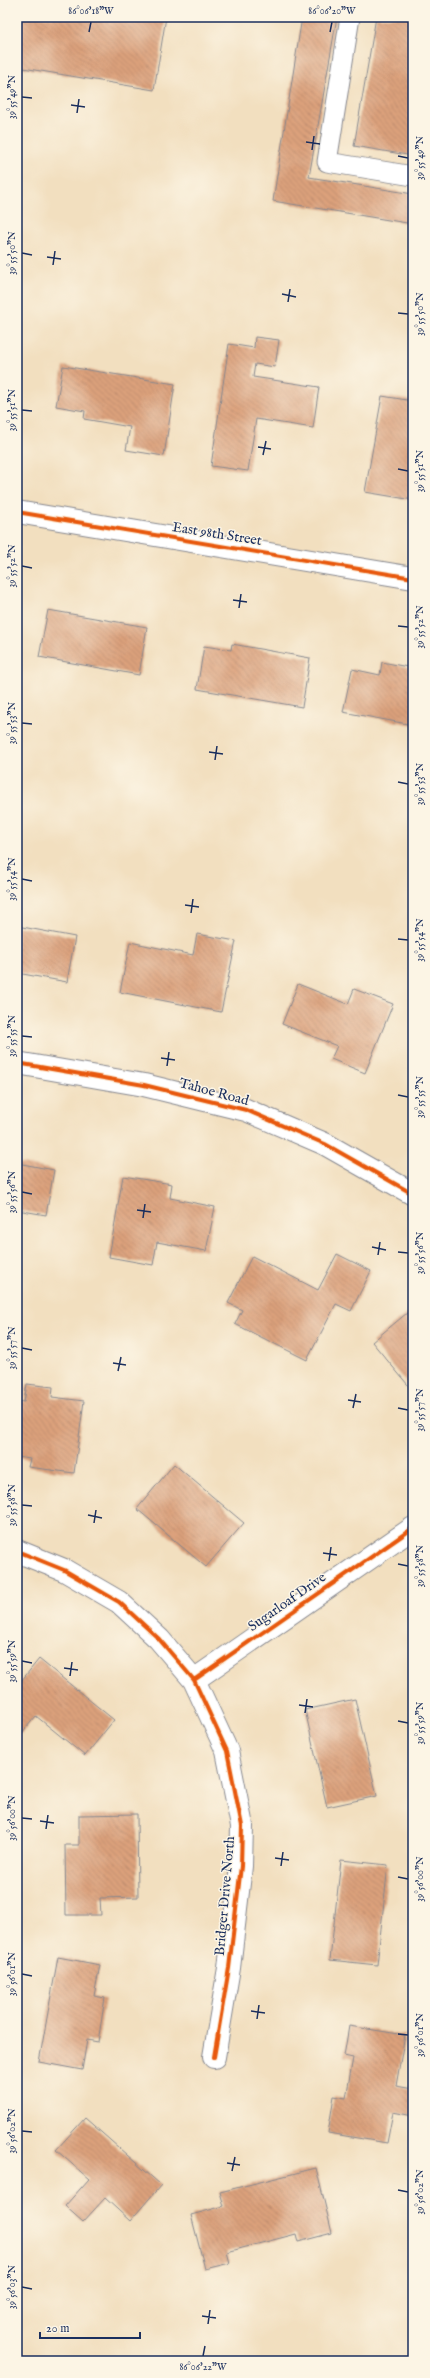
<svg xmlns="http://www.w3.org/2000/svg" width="430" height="2378" font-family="'IM FELL English',serif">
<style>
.building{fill:url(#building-back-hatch)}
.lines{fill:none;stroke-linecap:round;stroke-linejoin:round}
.lane-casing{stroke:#86878e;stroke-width:21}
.street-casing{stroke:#86878e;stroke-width:24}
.lane{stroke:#fff;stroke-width:19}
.street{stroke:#fff;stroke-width:22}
.cycleway-casing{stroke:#fcf5e5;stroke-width:6}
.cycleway{stroke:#e8590c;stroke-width:4}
.ticks{fill:none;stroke:#1b2f5e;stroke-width:1.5}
.labels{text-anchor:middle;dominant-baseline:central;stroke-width:3;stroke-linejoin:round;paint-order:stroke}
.street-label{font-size:14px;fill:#1b2f5e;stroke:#fcf5e5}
.neatline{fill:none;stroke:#1b2f5e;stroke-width:1.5}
.ticks-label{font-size:10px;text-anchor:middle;fill:#1b2f5e}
</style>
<defs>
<pattern id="building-back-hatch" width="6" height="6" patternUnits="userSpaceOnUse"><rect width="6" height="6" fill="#dca17b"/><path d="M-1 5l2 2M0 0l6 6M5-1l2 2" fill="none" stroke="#b28468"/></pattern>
</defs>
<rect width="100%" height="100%" fill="#fcf5e5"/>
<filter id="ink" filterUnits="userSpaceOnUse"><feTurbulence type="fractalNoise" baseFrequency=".025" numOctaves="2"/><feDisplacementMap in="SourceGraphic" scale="8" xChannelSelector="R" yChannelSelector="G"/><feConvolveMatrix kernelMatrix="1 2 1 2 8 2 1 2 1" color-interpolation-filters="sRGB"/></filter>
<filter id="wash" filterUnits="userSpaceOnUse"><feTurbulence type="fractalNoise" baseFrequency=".012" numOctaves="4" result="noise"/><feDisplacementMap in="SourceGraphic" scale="16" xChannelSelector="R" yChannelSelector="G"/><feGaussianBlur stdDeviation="0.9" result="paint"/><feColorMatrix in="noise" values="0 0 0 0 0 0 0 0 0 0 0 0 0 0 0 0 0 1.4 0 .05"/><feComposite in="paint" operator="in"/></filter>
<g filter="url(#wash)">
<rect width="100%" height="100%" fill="#f2dfbf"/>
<g id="blocks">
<path class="building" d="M17 17H166L154 90 17 67Z
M302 17H337L309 177 413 194V224L273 201Z
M376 17H413V156L354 146Z
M255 337 279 340 275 367 255 364 253 377 319 387 313 428 256 419 248 471 211 466 229 344 254 348Z
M63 366 175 384 164 456 126 450 130 427 84 419 85 411 56 406Z
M382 396 413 401V500L365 492Z
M48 610 147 627 139 675 39 657Z
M232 644 310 658 302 707 197 689 204 646 231 650Z
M382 662 413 668V725L343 712 352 669 380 675Z
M17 926 75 937 67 982 17 973Z
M197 934 236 941 221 1012 120 992 130 942 193 955Z
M298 984 348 1004 354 989 393 1004 365 1073 331 1059 337 1046 282 1024Z
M17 1163 54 1170 46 1215 17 1210Z
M123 1176 172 1184 170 1198 215 1207 206 1251 157 1242 153 1265 109 1257Z
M337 1254 371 1271 351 1311 336 1304 307 1360 235 1324 242 1310 228 1303 252 1256 318 1290Z
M413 1308V1391L372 1342Z
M27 1384 53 1387 52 1397 84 1401 74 1473 28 1467 30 1459 17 1457V1401L24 1402Z
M174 1464 244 1523 206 1567 137 1509Z
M39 1659 114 1720 85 1756 36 1716 21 1734 17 1731V1686Z
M355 1699 377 1796 327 1807 305 1710Z
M137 1814 138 1897 100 1898 101 1915H66L65 1845H79V1815Z
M341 1860 388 1865 377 1965 330 1960Z
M58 1957 100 1965 94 1996 105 1998 98 2042 87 2040 82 2070 39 2062Z
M349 2026 405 2035 396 2086 413 2089V2116L393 2112 387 2143 328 2133 334 2096 346 2098 353 2058 344 2056Z
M85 2118 161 2185 130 2221 105 2198 83 2222 65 2206 89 2179 56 2150Z
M316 2168 332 2233 298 2242 296 2234 227 2252 230 2263 205 2269 191 2215 224 2206 220 2192Z"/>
</g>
</g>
<g filter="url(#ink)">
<use href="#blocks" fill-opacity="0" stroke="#86878e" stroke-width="1"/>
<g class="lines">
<defs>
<path id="lane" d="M350 17 327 162 413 176"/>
<path id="street" d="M17 512 413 578
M17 1063 144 1085 246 1110 325 1144 413 1194
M17 1551 64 1570 119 1602 159 1639 194 1680 227 1751 242 1826 241 1866 229 1968 214 2057
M194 1680 413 1528"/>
</defs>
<use href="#lane" class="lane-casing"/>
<use href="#street" class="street-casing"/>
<use href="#lane" class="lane"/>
<use href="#street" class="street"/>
<defs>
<path id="cycleway" d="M17 512 413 578
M17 1063 144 1085 246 1110 325 1144 413 1194
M17 1551 64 1570 119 1602 159 1639 194 1680 227 1751 242 1826 241 1866 229 1968 214 2057
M194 1680 413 1528"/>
</defs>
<use href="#cycleway" class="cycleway-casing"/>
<use href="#cycleway" class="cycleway"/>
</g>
</g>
<path class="ticks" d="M89 32 91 22M330 32 332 22M22 97 32 98M71 105 85 107M77 113 79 99M306 142 320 144M312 150 314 136M398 156 408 158M22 253 32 255M47 257 61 259M53 265 55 251M282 294 296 297M288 302 290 289M398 313 408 314M22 410 32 411M258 447 271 449M263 455 266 441M398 469 408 471M22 566 32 568M233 600 247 602M239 608 241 594M398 626 408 627M22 723 32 724M209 752 223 754M215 760 217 746M398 782 408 784M22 879 32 881M185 905 199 907M191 913 193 899M398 939 408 940M22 1036 32 1037M161 1058 175 1060M167 1066 169 1052M398 1095 408 1097M22 1192 32 1194M137 1210 151 1212M143 1218 145 1204M372 1247 386 1250M398 1252 408 1253M378 1255 380 1242M22 1348 32 1350M113 1363 126 1365M118 1371 121 1357M348 1400 361 1402M353 1408 356 1394M398 1408 408 1410M22 1505 32 1506M88 1515 102 1518M94 1523 96 1510M323 1553 337 1555M329 1561 331 1547M398 1564 408 1566M22 1661 32 1663M64 1668 78 1670M70 1676 72 1662M299 1705 313 1707M305 1713 307 1699M398 1721 408 1723M22 1818 32 1819M40 1821 54 1823M46 1829 48 1815M275 1858 289 1860M281 1866 283 1852M398 1877 408 1879M22 1974 32 1976M251 2011 265 2013M257 2019 259 2005M398 2034 408 2035M22 2131 32 2132M227 2163 240 2165M232 2171 235 2157M398 2190 408 2192M22 2287 32 2289M202 2316 216 2318M208 2324 210 2310M203 2356 205 2346"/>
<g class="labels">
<g class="street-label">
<text transform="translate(217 534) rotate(9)">East 98th Street</text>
<text transform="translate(214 1092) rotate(15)">Tahoe Road</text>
<text transform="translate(287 1602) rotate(-35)">Sugarloaf Drive</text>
<text transform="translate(225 1896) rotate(-85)">Bridger Drive North</text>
</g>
</g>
<rect width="430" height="2378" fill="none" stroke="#fcf5e5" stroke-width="44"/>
<path d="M40 2332v6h100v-6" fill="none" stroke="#1b2f5e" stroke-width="2"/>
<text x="46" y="2332" font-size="12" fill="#1b2f5e" stroke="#fcf5e5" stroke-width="3" paint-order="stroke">20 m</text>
<rect x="22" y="22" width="386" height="2334" class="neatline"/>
<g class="ticks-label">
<text x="91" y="14">86°06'18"W</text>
<text x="332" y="14">86°06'20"W</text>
<text transform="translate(11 97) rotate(-90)" y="4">39°55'49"N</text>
<text transform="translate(419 158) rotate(-90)" y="4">39°55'49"N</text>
<text transform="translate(11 253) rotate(-90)" y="4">39°55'50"N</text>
<text transform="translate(419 314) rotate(-90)" y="4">39°55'50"N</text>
<text transform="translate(11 410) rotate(-90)" y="4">39°55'51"N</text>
<text transform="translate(419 471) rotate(-90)" y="4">39°55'51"N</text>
<text transform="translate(11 566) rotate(-90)" y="4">39°55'52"N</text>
<text transform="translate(419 627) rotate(-90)" y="4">39°55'52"N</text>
<text transform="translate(11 723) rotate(-90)" y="4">39°55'53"N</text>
<text transform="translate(419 784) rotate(-90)" y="4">39°55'53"N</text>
<text transform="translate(11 879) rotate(-90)" y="4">39°55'54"N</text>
<text transform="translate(419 940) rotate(-90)" y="4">39°55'54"N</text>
<text transform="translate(11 1036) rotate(-90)" y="4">39°55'55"N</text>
<text transform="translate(419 1097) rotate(-90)" y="4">39°55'55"N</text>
<text transform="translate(11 1192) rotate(-90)" y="4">39°55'56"N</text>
<text transform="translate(419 1253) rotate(-90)" y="4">39°55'56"N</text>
<text transform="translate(11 1348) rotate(-90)" y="4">39°55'57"N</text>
<text transform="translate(419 1410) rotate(-90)" y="4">39°55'57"N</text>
<text transform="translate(11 1505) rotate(-90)" y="4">39°55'58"N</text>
<text transform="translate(419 1566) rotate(-90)" y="4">39°55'58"N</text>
<text transform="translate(11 1661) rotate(-90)" y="4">39°55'59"N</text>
<text transform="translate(419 1723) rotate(-90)" y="4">39°55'59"N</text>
<text transform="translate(11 1818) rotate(-90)" y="4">39°56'00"N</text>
<text transform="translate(419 1879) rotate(-90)" y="4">39°56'00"N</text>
<text transform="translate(11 1974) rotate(-90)" y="4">39°56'01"N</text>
<text transform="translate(419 2035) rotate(-90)" y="4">39°56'01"N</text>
<text transform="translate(11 2131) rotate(-90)" y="4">39°56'02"N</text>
<text transform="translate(419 2192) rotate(-90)" y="4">39°56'02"N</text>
<text transform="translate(11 2287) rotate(-90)" y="4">39°56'03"N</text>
<text x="203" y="2370">86°06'22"W</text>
</g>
</svg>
